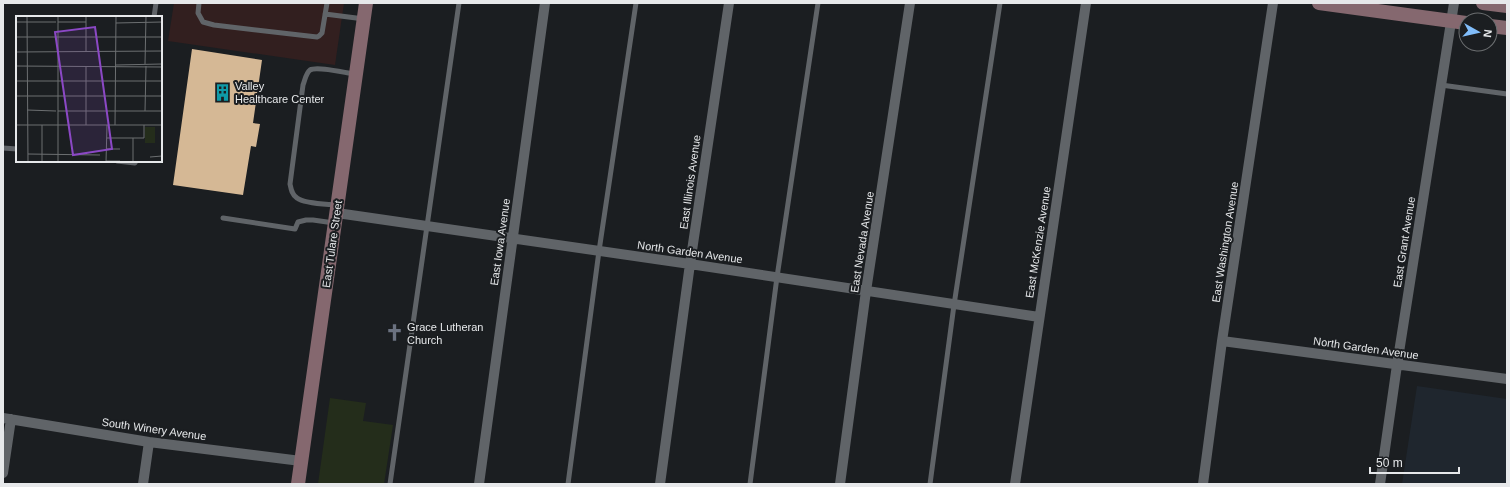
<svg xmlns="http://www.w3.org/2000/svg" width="1510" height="487" font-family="Arial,sans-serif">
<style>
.commercial{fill:#321f1f}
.built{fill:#1f262e}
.green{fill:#242d1b}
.building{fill:#d5b895}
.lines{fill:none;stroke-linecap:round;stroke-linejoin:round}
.service{stroke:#606468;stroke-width:5}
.minor{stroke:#606468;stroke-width:10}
.secondary{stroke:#85686f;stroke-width:14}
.labels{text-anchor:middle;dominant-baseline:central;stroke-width:4;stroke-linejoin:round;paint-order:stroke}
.poi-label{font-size:11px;fill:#e6e8ea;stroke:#1b1e21;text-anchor:start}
.street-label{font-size:11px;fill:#e6e8ea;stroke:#1b1e21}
.inset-road{fill:none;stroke:#6c6f71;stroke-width:1}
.view{fill:#8b48c5;fill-opacity:0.15;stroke:#8b48c5;stroke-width:2}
.inset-edge{fill:none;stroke:#e6e8ea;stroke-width:2}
</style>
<rect width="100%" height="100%" fill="#1b1e21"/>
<path class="commercial" d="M174 3H344L335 65 168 41Z"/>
<path class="built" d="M1417 386 1507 399V484H1402Z"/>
<path class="green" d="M330 398 366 403 363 421 393 425 384 484H318Z"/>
<path class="building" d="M192 49 262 60 253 123 260 124 256 147 251 146 243 195 173 185Z"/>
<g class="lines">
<path class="service" d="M199 3 198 13 203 22 214 25 317 37 319 36 322 33 327 3
M325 14 364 19
M154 17 156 3
M1441 85 1507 94
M3 148 17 149
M117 161 135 163 136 161
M336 205C326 204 305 204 297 198 292 195 291 189 290 184L303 85C305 80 306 73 310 70 317 66 346 73 355 74
M223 218 295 229 298 222 306 220H313L334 223
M390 484 459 3
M568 484 599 251 636 3
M750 484 777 277 818 3
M930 484 954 305 1000 3"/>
<path class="minor" d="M337 213 690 264 1039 317
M1222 341 1507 379
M3 418 149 442 301 461
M3 473 11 419
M143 484 149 442
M479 484 545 3
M660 484 690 264 729 3
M840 484 866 291 910 3
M1015 484 1086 3
M1203 484 1222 341 1273 3
M1380 484 1397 365 1454 3"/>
<path class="secondary" d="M1319 3 1466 23
M1483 3 1507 6
M1490 26 1507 28
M298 484 366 3"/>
</g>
<defs>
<symbol id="building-bare" viewBox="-9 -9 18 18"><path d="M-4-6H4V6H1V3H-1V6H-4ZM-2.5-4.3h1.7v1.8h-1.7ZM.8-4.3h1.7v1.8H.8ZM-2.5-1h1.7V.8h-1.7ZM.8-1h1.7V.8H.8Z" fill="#0f9aa8" stroke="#1b1e21" stroke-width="2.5" paint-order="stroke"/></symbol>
<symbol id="church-bare" viewBox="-9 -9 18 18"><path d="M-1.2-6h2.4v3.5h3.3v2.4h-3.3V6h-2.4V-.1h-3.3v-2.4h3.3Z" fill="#6b7280" stroke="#1b1e21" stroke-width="2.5" paint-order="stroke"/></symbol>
</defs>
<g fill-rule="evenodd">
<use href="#building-bare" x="210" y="80" width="25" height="25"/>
<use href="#church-bare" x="382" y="320" width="25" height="25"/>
</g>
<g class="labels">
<g class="poi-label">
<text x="235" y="86">Valley<tspan x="235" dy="13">Healthcare Center</tspan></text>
<text x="407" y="327">Grace Lutheran<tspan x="407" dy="13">Church</tspan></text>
</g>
<g class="street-label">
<text transform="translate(690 182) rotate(-82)">East Illinois Avenue</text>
<text transform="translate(500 242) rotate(-82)">East Iowa Avenue</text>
<text transform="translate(862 242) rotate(-81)">East Nevada Avenue</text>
<text transform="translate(1038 242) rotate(-81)">East McKenzie Avenue</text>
<text transform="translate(1225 242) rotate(-81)">East Washington Avenue</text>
<text transform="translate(1404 242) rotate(-81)">East Grant Avenue</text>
<text transform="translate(332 244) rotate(-82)">East Tulare Street</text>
<text transform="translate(690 252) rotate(8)">North Garden Avenue</text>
<text transform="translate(1366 348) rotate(8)">North Garden Avenue</text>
<text transform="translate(154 429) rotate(8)">South Winery Avenue</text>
</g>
</g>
<g transform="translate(16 16)">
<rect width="146" height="146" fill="#1b1e21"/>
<path d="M129 111H139V127H129Z" fill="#242d1b"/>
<path class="inset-road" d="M11 0 12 146M42 0V146M70 0V36M0 6H40M42 6H70M100 7 146 6M0 21H146M0 36 146 35M129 48 130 0M100 49 146 48M0 50 146 51M0 65H146M0 80H146M11 94 40 95M42 95H146M129 95 130 50M0 109H146M70 109V51M99 109 100 0M91 122H128V109M90 133H104M12 138 84 139M134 141 146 140M90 145H104M26 146V109M90 146 91 109M117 146V122"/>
<path class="view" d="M79 11 96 133 57 139 39 16Z"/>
<rect width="146" height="146" class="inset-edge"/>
</g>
<rect width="1510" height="487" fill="none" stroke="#e6e8ea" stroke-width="8"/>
<g transform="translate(1478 32) rotate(98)"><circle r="19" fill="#1b1e21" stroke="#6c6f71"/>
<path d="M0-3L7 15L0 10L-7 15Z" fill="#81bdfa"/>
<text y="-6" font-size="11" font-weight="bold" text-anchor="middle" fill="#e6e8ea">N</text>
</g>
<path d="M1370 467v6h89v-6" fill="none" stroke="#e6e8ea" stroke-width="2"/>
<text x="1376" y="467" font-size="12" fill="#e6e8ea" stroke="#1b1e21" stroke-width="3" paint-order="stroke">50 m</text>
</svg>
